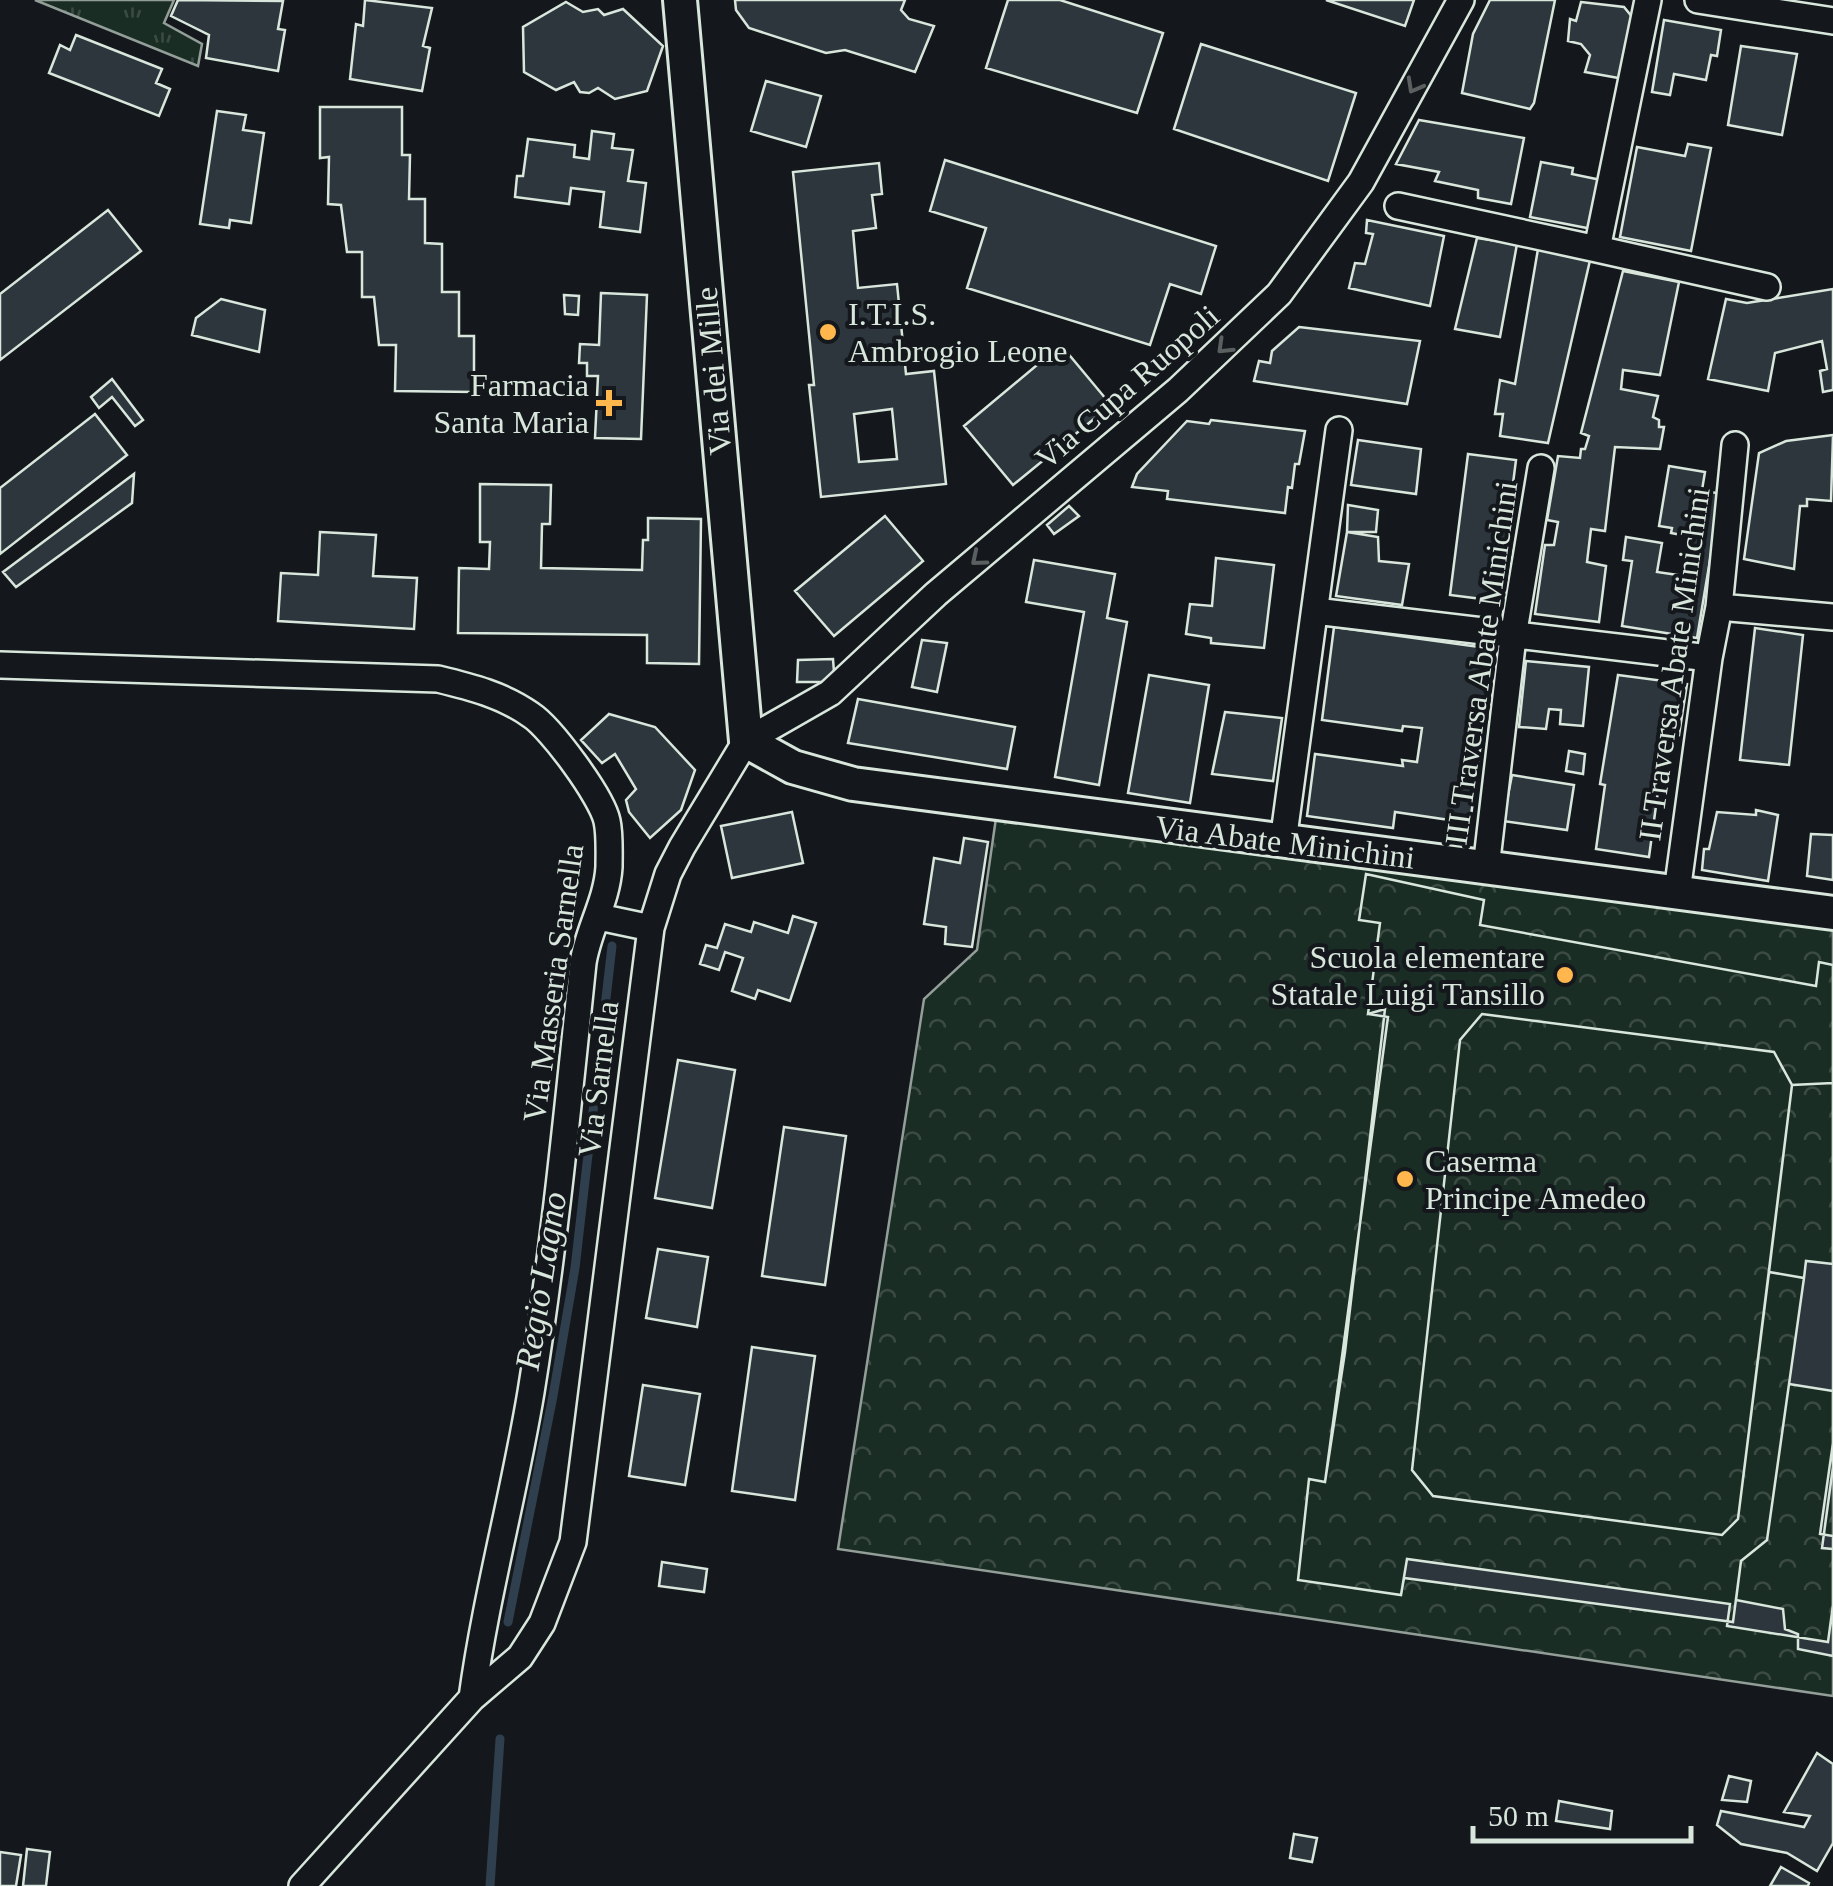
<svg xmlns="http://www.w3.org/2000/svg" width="1833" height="1886" font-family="Georgia,serif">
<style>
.grass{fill:url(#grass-tufts);stroke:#939e99;stroke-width:2.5}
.forest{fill:url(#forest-crowns);stroke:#939e99;stroke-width:2.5}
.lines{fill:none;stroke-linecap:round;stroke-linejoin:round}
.stream{stroke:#2f3f4d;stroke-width:9}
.building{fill:#2c363c;stroke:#d8e6dc;stroke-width:2.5;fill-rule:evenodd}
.minor-casing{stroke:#d8e6dc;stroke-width:30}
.tertiary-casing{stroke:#d8e6dc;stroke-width:38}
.minor{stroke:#14181c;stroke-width:25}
.tertiary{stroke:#14181c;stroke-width:32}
.oneway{stroke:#59605f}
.poi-dot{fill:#ffb74d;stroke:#14181c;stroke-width:4}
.labels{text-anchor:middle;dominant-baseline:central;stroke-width:8;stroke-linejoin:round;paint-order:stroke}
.poi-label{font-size:32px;fill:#d8e6dc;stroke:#14181c;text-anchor:start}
.street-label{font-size:32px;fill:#d8e6dc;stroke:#14181c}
.water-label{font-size:35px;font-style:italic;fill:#d8e6dc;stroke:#14181c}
</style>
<defs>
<pattern id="grass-tufts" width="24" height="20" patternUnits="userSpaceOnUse" patternTransform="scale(2.5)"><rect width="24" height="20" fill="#1a2d24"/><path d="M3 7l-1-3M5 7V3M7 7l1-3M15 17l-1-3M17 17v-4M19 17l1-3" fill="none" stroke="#3b4b43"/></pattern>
<pattern id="forest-crowns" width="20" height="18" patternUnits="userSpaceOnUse" patternTransform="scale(2.5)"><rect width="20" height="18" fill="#1a2d24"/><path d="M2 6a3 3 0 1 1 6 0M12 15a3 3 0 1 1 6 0" fill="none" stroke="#3b4b43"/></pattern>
</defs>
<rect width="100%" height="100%" fill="#14181c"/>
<path class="grass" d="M35 0H174L164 23 202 44 198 66Z"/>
<path class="forest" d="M996 818 1833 924V1696L838 1549 924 999 977 950Z"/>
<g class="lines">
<path class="stream" d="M508 1622 553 1396 575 1268 612 946
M490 1886 500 1739"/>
</g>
<path class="building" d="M178 0 283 1 278 29 285 30 278 71 206 58 209 35 171 16Z
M365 0 432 8 423 46 430 48 422 91 350 79 356 24 363 26Z
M735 0H905L901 10 909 19 934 26 915 72 845 50 826 53 749 28 736 10Z
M1008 0H1060L1163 33 1137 113 986 68Z
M1326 0H1414L1405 26Z
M1490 0H1555L1534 103 1530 109 1462 93 1473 34Z
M566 2 583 12 598 9 604 15 623 9 663 46 647 91 615 99 598 88 589 93 580 92 574 82 556 90 524 72 523 27Z
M1581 2 1624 7 1633 18 1624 79 1585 72 1590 55 1581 44 1568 41 1570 19 1576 21Z
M1664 20 1721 30 1717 56 1711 55 1706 80 1674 74 1670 95 1652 92Z
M76 35 162 69 156 83 170 89 159 116 49 73 60 45 70 50Z
M1201 44 1356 93 1328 181 1174 129Z
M1741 46 1797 54 1782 135 1728 125Z
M766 81 821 96 806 147 751 131Z
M320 107H402V155H410L409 199H425V243L442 244V292H459V336H474V392L395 391 396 345H379L374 297H362V252H347L341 205 328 204 329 157 320 158Z
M217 111 246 115 243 130 264 133 251 223 230 220 229 228 200 224Z
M1419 120 1524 138 1511 204 1478 198V190L1435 181 1439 172 1396 164Z
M592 131 614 134 612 148 633 150 628 181 646 183 640 232 600 227 604 192 571 188 569 204 515 197 517 176H523L528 139 575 145 574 157 589 159Z
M1688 144 1711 148 1691 251 1620 237 1637 147 1685 156Z
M945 160 1216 246 1201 294 1170 284 1150 345 967 288 986 228 930 211Z
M1541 162 1573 168 1572 174 1601 180 1592 229 1530 217Z
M879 163 882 194 872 195 876 228 853 231 858 288 897 284 906 374 934 371 946 484 821 497 809 385H814L793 172ZM892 409 897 459 859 462 854 414Z
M108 210 141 251 0 360V294Z
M1367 220 1444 236 1430 306 1349 288 1355 263 1365 264 1373 234 1366 233Z
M1477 238 1517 244 1500 337 1455 329Z
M1538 249 1591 256 1548 443 1500 436 1503 414H1495L1500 380 1515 384Z
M1623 271 1679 282 1660 375 1623 370 1621 389 1658 396 1653 417 1659 420V427H1664L1660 449 1615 447 1605 531 1591 529 1587 562 1606 566 1599 622 1535 614 1545 545H1554L1558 522 1547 520 1558 456 1580 458 1581 449H1585L1589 436 1581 433Z
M1833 289V390L1823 392 1820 371 1827 369 1822 341 1775 353 1768 391 1708 379 1726 299 1747 303Z
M601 293 647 295 641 439 595 438 598 376H587V363H579L580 344 599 345Z
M564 295 579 296 578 315 565 314Z
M221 299 265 310 259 352 192 335 196 318Z
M1299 327 1420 341 1407 404 1254 381 1259 361 1270 363 1272 351Z
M1061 345 1111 405 1013 485 964 426Z
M112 379 143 420 135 426 112 397 99 408 91 397Z
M95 414 127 455 0 554V488Z
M1211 420 1305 431 1299 464H1295L1292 488 1288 487 1285 513 1167 499 1168 491 1132 487 1137 474 1187 421 1209 424Z
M1833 435 1831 501 1807 499V506H1800L1794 569 1744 559 1759 453 1786 441Z
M1358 440 1421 449 1416 494 1351 485Z
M1468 454 1516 460 1498 601 1450 595Z
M1669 466 1705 472 1702 490 1721 494 1697 638 1622 626 1632 561 1623 560 1626 537 1662 543 1657 572 1685 576 1692 537 1671 533 1672 528 1659 526Z
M134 474 132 503 16 587 3 572Z
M480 484 551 485 550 524H542L541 568 642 570 643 540H648V518L701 519 699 664 647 663V635L458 633 459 568 489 569 490 542H480Z
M1348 505 1378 510 1376 532H1347Z
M1069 506 1079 516 1054 534 1047 525Z
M885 516 923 561 834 636 795 591Z
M320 532 376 535 373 576 417 578 414 629 278 621 281 573 318 575Z
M1347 532 1378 537 1379 561 1409 564 1402 605 1336 596Z
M1216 558 1274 565 1264 648 1211 643V638L1186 634 1190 604 1212 606Z
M1034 560 1115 574 1107 618 1127 622 1099 785 1055 777 1084 612 1026 602Z
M1334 627 1494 649 1470 823 1395 812 1393 828 1307 816 1315 754 1403 766 1402 760 1417 762 1422 728 1403 726 1402 731 1322 720Z
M1755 628 1803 635 1789 765 1740 760Z
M922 640 947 643 937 692 912 687Z
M833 659 834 672 822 682H797L798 660Z
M1526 661 1589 667 1583 726 1560 724 1561 710 1549 709 1546 729 1519 727Z
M1149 675 1209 685 1190 803 1128 793Z
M1618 675 1687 684 1679 735 1666 733 1649 857 1596 849 1605 785 1600 784Z
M858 699 1015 727 1007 769 848 743Z
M1225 712 1282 718 1273 781 1212 774Z
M609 714 655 727 695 770 681 810 650 838 629 812 626 800 636 789 615 754 602 763 581 740Z
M1569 751 1585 754 1583 774 1566 771Z
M1512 775 1574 785 1567 830 1503 821Z
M1756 810 1778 815 1768 881 1702 870 1704 849H1709L1717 812 1756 815Z
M792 812 803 863 732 878 721 826Z
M1811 834 1833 835V880L1807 876Z
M964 838 988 842 972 947 945 944 946 927 924 924 934 858 960 863Z
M1366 874 1484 900 1480 925 1816 986 1819 962 1833 965V1443L1820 1534 1833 1536V1605L1828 1642 1727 1626 1730 1604 1407 1559 1401 1595 1298 1580 1309 1479 1325 1482 1345 1352 1385 1009 1368 1014 1380 923 1359 920ZM1482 1014 1774 1052 1792 1085 1738 1519 1722 1535 1433 1496 1412 1470 1460 1040Z
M1366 874 1484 900 1480 925 1816 986 1819 962 1833 965V1083L1792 1085 1774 1052 1482 1014 1460 1040 1412 1470 1433 1496 1722 1535 1738 1519 1769 1272 1804 1278 1767 1540 1741 1561 1733 1622 1404 1578 1401 1595 1298 1580 1309 1479 1325 1482 1388 1017 1368 1014 1380 923 1359 920Z
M793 916 816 923 790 1001 758 990 755 999 732 991 743 958 725 952 719 970 700 964 706 945 717 948 725 924 751 932 754 922 788 933Z
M678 1060 735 1070 712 1208 655 1198Z
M1833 1083V1264L1806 1261 1804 1278 1769 1272 1792 1085Z
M784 1127 846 1136 825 1285 762 1276Z
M658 1249 708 1257 697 1327 646 1318Z
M752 1347 815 1356 795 1500 732 1491Z
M1789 1384 1833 1391V1467L1822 1548 1833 1549V1656L1798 1649V1634L1785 1629 1783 1609 1736 1600 1741 1561 1767 1540Z
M643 1385 700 1394 685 1485 629 1476Z
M662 1562 707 1569 704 1592 659 1586Z
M1817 1753 1833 1764V1843L1817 1871 1787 1853 1741 1844 1717 1825 1721 1811 1804 1827 1810 1816 1784 1812Z
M1729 1776 1751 1781 1747 1802 1722 1800Z
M1559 1801 1612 1811 1610 1829 1556 1821Z
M1294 1834 1317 1838 1312 1862 1290 1858Z
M27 1849 50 1852 46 1886H23Z
M0 1852 21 1855 16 1886H0Z
M1781 1867 1809 1883 1808 1886H1770Z"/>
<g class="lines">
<defs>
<path id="minor" d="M1648 0 1597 249 1767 287
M1698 0 1833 21
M1398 206 1597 249
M1719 607 1833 617
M1315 611 1709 658
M0 665 438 679C471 687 503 695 531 715 551 728 602 797 607 821 610 834 609 853 609 867 607 901 588 930 583 963 568 1106 554 1250 531 1392 514 1495 486 1595 472 1698
M1283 842 1339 430
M1486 868 1513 637 1541 468
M1677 892 1709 658 1719 607 1735 445
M599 917 651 928
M302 1886 472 1698 520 1657 542 1623 573 1542 651 928 668 874 682 847 746 741 830 693 936 594 1178 390 1279 294 1361 182 1461 0"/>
<path id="tertiary" d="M680 0 746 741 793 767 853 784 1833 913"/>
</defs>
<use href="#minor" class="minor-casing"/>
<use href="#tertiary" class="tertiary-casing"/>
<use href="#minor" class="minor"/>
<use href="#tertiary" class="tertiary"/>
</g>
<defs><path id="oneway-chevron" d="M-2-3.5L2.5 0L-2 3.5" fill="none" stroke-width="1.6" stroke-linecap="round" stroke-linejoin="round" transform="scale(2.5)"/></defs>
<g class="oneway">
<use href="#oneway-chevron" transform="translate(1414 86) rotate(119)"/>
<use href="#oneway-chevron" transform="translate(1224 347) rotate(136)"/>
<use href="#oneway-chevron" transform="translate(978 559) rotate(140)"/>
</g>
<g class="poi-dot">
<circle cx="828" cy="332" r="10"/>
<path d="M604 388h10v10h10v10h-10v10h-10v-10h-10v-10h10z"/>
<circle cx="1565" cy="975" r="10"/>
<circle cx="1405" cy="1179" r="10"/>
</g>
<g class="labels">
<g class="poi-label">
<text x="848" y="314">I.T.I.S.<tspan x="848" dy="37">Ambrogio Leone</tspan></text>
<text x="589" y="385" text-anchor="end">Farmacia<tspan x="589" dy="37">Santa Maria</tspan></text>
<text x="1545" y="957" text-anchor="end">Scuola elementare<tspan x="1545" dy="37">Statale Luigi Tansillo</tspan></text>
<text x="1425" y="1161">Caserma<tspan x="1425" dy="37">Principe Amedeo</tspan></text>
</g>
<g class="street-label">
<text transform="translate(713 371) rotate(-95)">Via dei Mille</text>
<text transform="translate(1127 387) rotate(-41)">Via Cupa Ruopoli</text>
<text transform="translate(1481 663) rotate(-82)">III Traversa Abate Minichini</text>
<text transform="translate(1674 664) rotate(-82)">II Traversa Abate Minichini</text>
<text transform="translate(1285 842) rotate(7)">Via Abate Minichini</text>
<text transform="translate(553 983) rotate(-82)">Via Masseria Sarnella</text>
<text transform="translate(598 1079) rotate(-83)">Via Sarnella</text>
</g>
<g class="water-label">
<text transform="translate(541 1281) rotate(-81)">Regio Lagno</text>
</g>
</g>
<path d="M1473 1826v15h218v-15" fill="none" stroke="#d8e6dc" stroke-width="5"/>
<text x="1488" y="1826" font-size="30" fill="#d8e6dc" stroke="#14181c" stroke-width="8" paint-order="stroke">50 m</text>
</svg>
